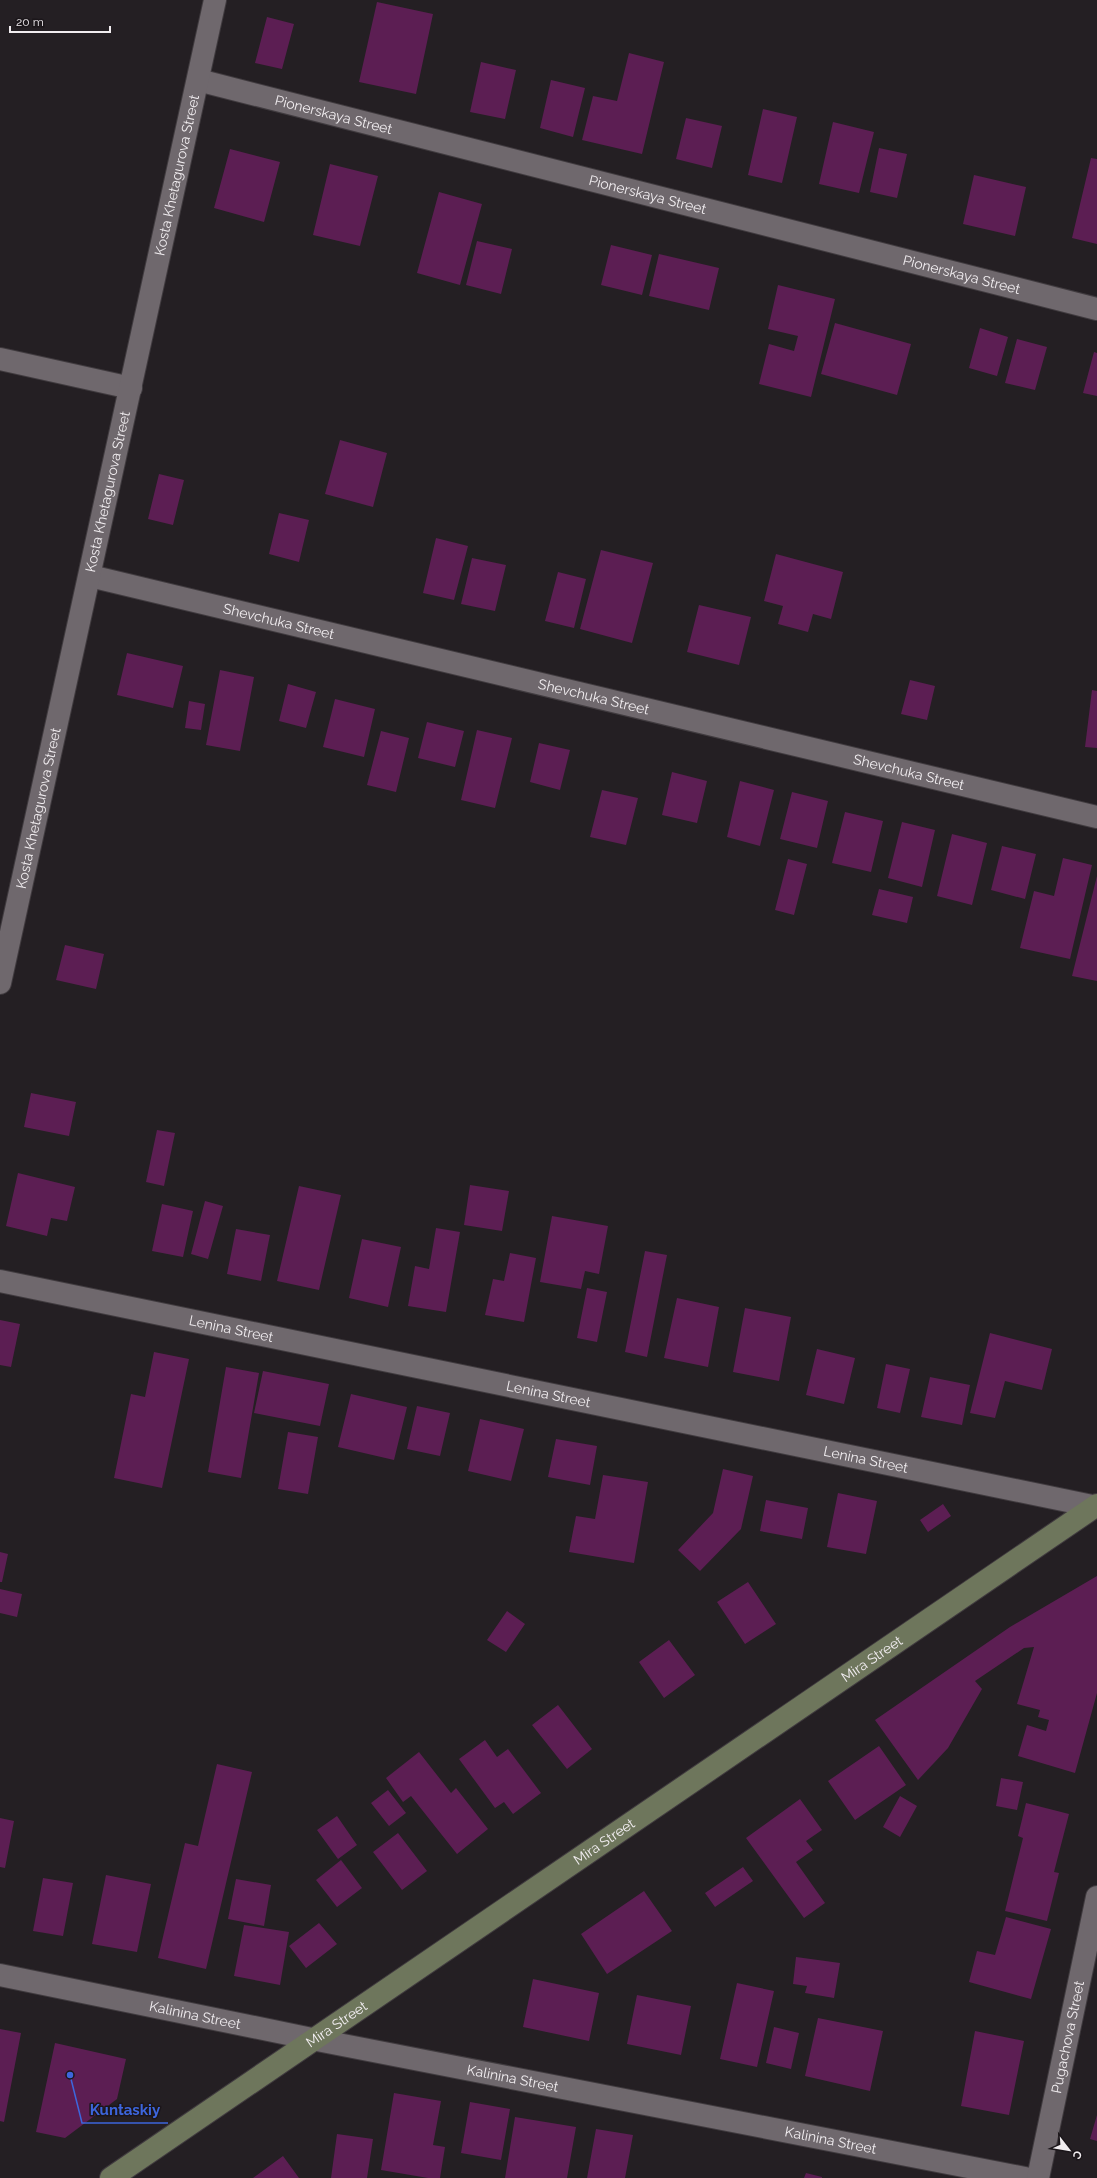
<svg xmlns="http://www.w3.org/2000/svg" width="1097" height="2178" font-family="Raleway,sans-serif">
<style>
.building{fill:#5c1e53}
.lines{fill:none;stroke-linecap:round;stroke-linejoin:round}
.minor-casing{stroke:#403b3f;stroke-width:24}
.secondary-casing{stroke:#403b3f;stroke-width:24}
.minor{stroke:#6f686d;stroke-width:22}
.secondary{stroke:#6e765c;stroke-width:22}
.labels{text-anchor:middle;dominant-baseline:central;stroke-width:3;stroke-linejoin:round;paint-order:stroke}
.street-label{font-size:14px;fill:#f1edf0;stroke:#1b161a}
.leader{fill:none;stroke:#3d66dc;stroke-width:1.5}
.callout-dot{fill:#3d66dc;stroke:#1b161a;stroke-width:1.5}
.callout-label{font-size:15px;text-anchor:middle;font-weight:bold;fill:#3d66dc;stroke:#1b161a;stroke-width:3;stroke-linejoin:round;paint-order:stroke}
</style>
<rect width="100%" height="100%" fill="#241f23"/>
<path class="building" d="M377 2 433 14 416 94 359 82Z
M267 17 294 24 282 69 255 63Z
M629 53 664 62 642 154 582 140 593 96 617 101Z
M481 62 516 70 505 119 470 112Z
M551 80 585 88 573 137 540 128Z
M763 109 797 117 782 183 748 175Z
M686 118 722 126 712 168 676 159Z
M833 122 874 132 859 193 819 184Z
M879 148 907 154 897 198 870 192Z
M230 149 280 162 264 222 214 208Z
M1091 158 1097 159V244L1072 238Z
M330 164 378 176 360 246 313 235Z
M974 175 1026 187 1015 236 963 224Z
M439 192 482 204 460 285 417 273Z
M477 241 512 249 501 294 466 285Z
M611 245 652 255 642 295 601 285Z
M659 254 719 268 709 310 649 296Z
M778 285 835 299 811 397 759 384 769 344 794 351 798 336 768 329Z
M835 323 911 344 897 395 821 374Z
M980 328 1008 337 997 376 969 368Z
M1017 339 1047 347 1035 390 1005 383Z
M1094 352 1097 353V396L1083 393Z
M340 440 387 453 373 507 325 494Z
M159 474 184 480 173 525 148 519Z
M279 513 309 520 299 562 269 554Z
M436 538 468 546 454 600 423 593Z
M601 550 653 563 632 643 580 629Z
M776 554 843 572 831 619 813 614 808 632 778 624 783 606 764 601Z
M472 558 506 565 495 611 461 604Z
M558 572 586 579 574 628 545 621Z
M699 605 751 617 739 665 687 652Z
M127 653 183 666 173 708 117 695Z
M220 670 254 677 240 751 206 745Z
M910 680 935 686 927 720 901 714Z
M288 684 316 692 306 728 279 721Z
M1092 690 1097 691V748L1085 747Z
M335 699 375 709 364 757 323 747Z
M189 701 205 704 201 730 185 728Z
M427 722 464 731 455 767 418 758Z
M477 730 512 738 495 808 461 800Z
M381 731 409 738 396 792 367 785Z
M539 743 570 750 560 790 530 782Z
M672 772 707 781 697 823 662 815Z
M740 781 774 790 760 846 727 837Z
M602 790 638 798 626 845 590 837Z
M792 792 828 801 817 848 780 839Z
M845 812 883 821 871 872 832 863Z
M902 822 935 830 922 887 888 878Z
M952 834 987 843 972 905 937 896Z
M1002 846 1036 854 1025 899 991 890Z
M1063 858 1092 865 1070 959 1020 948 1034 891 1054 896Z
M788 859 807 864 794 915 775 910Z
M1097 876V981L1072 976Z
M879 889 913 897 907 923 872 915Z
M65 945 104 954 96 989 56 980Z
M31 1093 76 1102 69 1136 24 1127Z
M157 1130 175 1133 164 1186 146 1182Z
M18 1173 75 1187 67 1221 51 1218 47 1236 6 1226Z
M470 1185 509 1191 502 1231 464 1225Z
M299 1186 341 1195 319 1290 277 1281Z
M205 1201 223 1206 208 1259 191 1254Z
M162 1204 193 1211 183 1257 152 1251Z
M552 1216 608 1226 599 1274 585 1271 581 1289 540 1282Z
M436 1228 460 1232 446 1312 408 1306 415 1266 429 1269Z
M236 1229 270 1235 261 1281 227 1274Z
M362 1239 401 1247 388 1307 349 1298Z
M645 1251 667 1255 647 1357 625 1352Z
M510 1253 536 1258 524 1322 485 1315 493 1279 504 1281Z
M587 1288 607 1292 597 1342 577 1338Z
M677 1298 719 1307 708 1367 664 1358Z
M745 1308 791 1317 779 1381 733 1372Z
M0 1320 20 1324 11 1367 0 1365Z
M990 1333 1052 1349 1042 1390 1005 1381 995 1418 970 1413Z
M817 1349 855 1358 844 1404 806 1395Z
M154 1352 189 1359 162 1488 114 1478 131 1394 145 1397Z
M886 1364 910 1369 900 1413 877 1408Z
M226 1367 259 1373 241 1478 208 1472Z
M263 1371 329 1384 320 1426 254 1413Z
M930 1377 970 1385 962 1425 921 1417Z
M351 1394 407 1407 394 1460 338 1447Z
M417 1406 450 1413 440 1456 407 1449Z
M480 1419 524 1429 511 1481 468 1471Z
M288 1432 318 1437 308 1494 278 1489Z
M556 1439 597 1446 590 1485 548 1477Z
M723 1469 753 1476 741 1529 700 1571 678 1550 713 1513Z
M603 1475 648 1482 634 1563 569 1552 576 1516 595 1519Z
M838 1493 877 1501 866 1554 827 1547Z
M766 1500 808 1508 802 1539 760 1531Z
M943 1504 951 1516 928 1532 920 1520Z
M0 1552 8 1554 2 1582H0Z
M1097 1576V1693L1075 1773 1018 1756 1027 1725 1046 1731 1049 1720 1038 1717 1040 1710 1017 1704 1034 1647 1024 1648 975 1681 982 1689 948 1748 918 1780 875 1720 1010 1627Z
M748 1582 776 1624 745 1644 717 1602Z
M0 1589 22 1594 17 1617 0 1613Z
M507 1611 525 1624 506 1652 487 1640Z
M669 1640 695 1675 664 1698 639 1662Z
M558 1705 592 1749 567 1769 532 1725Z
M485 1740 497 1757 508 1749 541 1793 513 1814 504 1802 495 1808 459 1759Z
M879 1746 906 1785 855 1820 828 1781Z
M419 1752 451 1793 456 1788 488 1829 457 1854 411 1796 403 1802 386 1778Z
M217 1764 252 1772 206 1969 158 1958 185 1843 198 1846Z
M1001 1778 1023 1782 1017 1810 996 1806Z
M388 1790 406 1813 389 1826 371 1803Z
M900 1796 917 1806 900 1837 883 1827Z
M800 1799 822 1830 806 1841 813 1850 796 1862 825 1903 804 1918 746 1838Z
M1026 1803 1069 1814 1054 1872 1059 1873 1047 1921 1005 1911 1023 1838 1018 1836Z
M337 1816 357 1845 338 1859 317 1830Z
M0 1818 14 1821 5 1868 0 1867Z
M398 1833 427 1871 402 1890 373 1852Z
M341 1860 362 1888 337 1907 316 1880Z
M743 1867 753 1881 715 1907 705 1893Z
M106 1875 151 1884 137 1952 92 1944Z
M43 1878 73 1883 63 1936 33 1931Z
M236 1879 271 1885 264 1926 228 1919Z
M644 1891 672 1931 607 1974 581 1934Z
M1006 1917 1051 1929 1031 1999 969 1982 977 1951 995 1955Z
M319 1923 337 1944 306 1968 289 1946Z
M244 1925 289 1932 280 1985 234 1976Z
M796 1957 840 1963 834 1998 805 1993 807 1986 793 1984Z
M533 1979 599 1993 589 2041 523 2027Z
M737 1983 774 1991 757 2067 720 2059Z
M637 1995 691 2006 681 2055 627 2044Z
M818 2018 883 2031 870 2091 805 2076Z
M774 2027 799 2033 791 2069 766 2063Z
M0 2029 21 2033 4 2122 0 2121Z
M975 2031 1024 2041 1009 2115 961 2106Z
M55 2043 126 2059 117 2099 65 2138 36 2132Z
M394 2093 441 2101 433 2145 445 2147 440 2178H428L381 2170Z
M470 2102 510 2109 501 2160 461 2153Z
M1097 2115V2141L1090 2139Z
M515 2117 576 2127 567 2178H505Z
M596 2129 633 2135 625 2178H587Z
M337 2134 373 2139 367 2178H331Z
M283 2156 299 2178H253Z
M806 2173 822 2177V2178H804Z"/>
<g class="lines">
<defs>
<g id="minor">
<path id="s1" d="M198 80 1097 309"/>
<path d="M0 359 131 388"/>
<path id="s2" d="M90 576 1097 817"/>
<path id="s3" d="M0 983 215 0"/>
<path id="s4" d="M0 1281 1097 1507"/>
<path id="s5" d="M0 1975 312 2039 1025 2178"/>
<path id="s6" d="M1038 2178 1097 1897"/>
</g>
<g id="secondary">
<path id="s7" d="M111 2178 1097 1505"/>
</g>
</defs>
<use href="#minor" class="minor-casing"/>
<use href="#secondary" class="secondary-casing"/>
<use href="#minor" class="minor"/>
<use href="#secondary" class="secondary"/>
</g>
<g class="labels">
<g class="street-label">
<text stroke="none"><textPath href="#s1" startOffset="140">Pionerskaya Street</textPath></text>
<text stroke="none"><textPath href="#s3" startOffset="827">Kosta Khetagurova Street</textPath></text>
<text stroke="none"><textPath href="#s1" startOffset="464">Pionerskaya Street</textPath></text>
<text stroke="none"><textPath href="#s1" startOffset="788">Pionerskaya Street</textPath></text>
<text stroke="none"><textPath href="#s3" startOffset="503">Kosta Khetagurova Street</textPath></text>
<text stroke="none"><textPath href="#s2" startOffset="194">Shevchuka Street</textPath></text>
<text stroke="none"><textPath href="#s2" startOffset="518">Shevchuka Street</textPath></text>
<text stroke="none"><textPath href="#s2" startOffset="842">Shevchuka Street</textPath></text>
<text stroke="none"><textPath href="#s3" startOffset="179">Kosta Khetagurova Street</textPath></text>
<text stroke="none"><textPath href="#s4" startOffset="236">Lenina Street</textPath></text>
<text stroke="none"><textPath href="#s4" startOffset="560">Lenina Street</textPath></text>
<text stroke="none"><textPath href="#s4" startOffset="884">Lenina Street</textPath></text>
<text stroke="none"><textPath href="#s7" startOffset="921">Mira Street</textPath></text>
<text stroke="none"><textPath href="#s7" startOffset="597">Mira Street</textPath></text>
<text stroke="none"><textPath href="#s5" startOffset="199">Kalinina Street</textPath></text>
<text stroke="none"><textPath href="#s7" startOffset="273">Mira Street</textPath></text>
<text stroke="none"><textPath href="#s6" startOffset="144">Pugachova Street</textPath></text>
<text stroke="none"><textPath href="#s5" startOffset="523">Kalinina Street</textPath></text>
<text stroke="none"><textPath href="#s5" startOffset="847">Kalinina Street</textPath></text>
</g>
</g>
<path class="leader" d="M70 2075L82 2123H168"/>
<circle class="callout-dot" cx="70" cy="2075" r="4"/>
<g class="callout-label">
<text x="125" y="2115">Kuntaskiy</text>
</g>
<g transform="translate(1069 2150) rotate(121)" stroke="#1b161a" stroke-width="3" paint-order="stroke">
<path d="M0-3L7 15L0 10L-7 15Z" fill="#f1edf0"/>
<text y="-6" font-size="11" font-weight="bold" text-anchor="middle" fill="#f1edf0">С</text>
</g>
<path d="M10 26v6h100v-6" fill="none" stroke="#f1edf0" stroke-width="2"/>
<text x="16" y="26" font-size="12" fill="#f1edf0" stroke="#1b161a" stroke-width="3" paint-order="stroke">20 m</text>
</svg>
